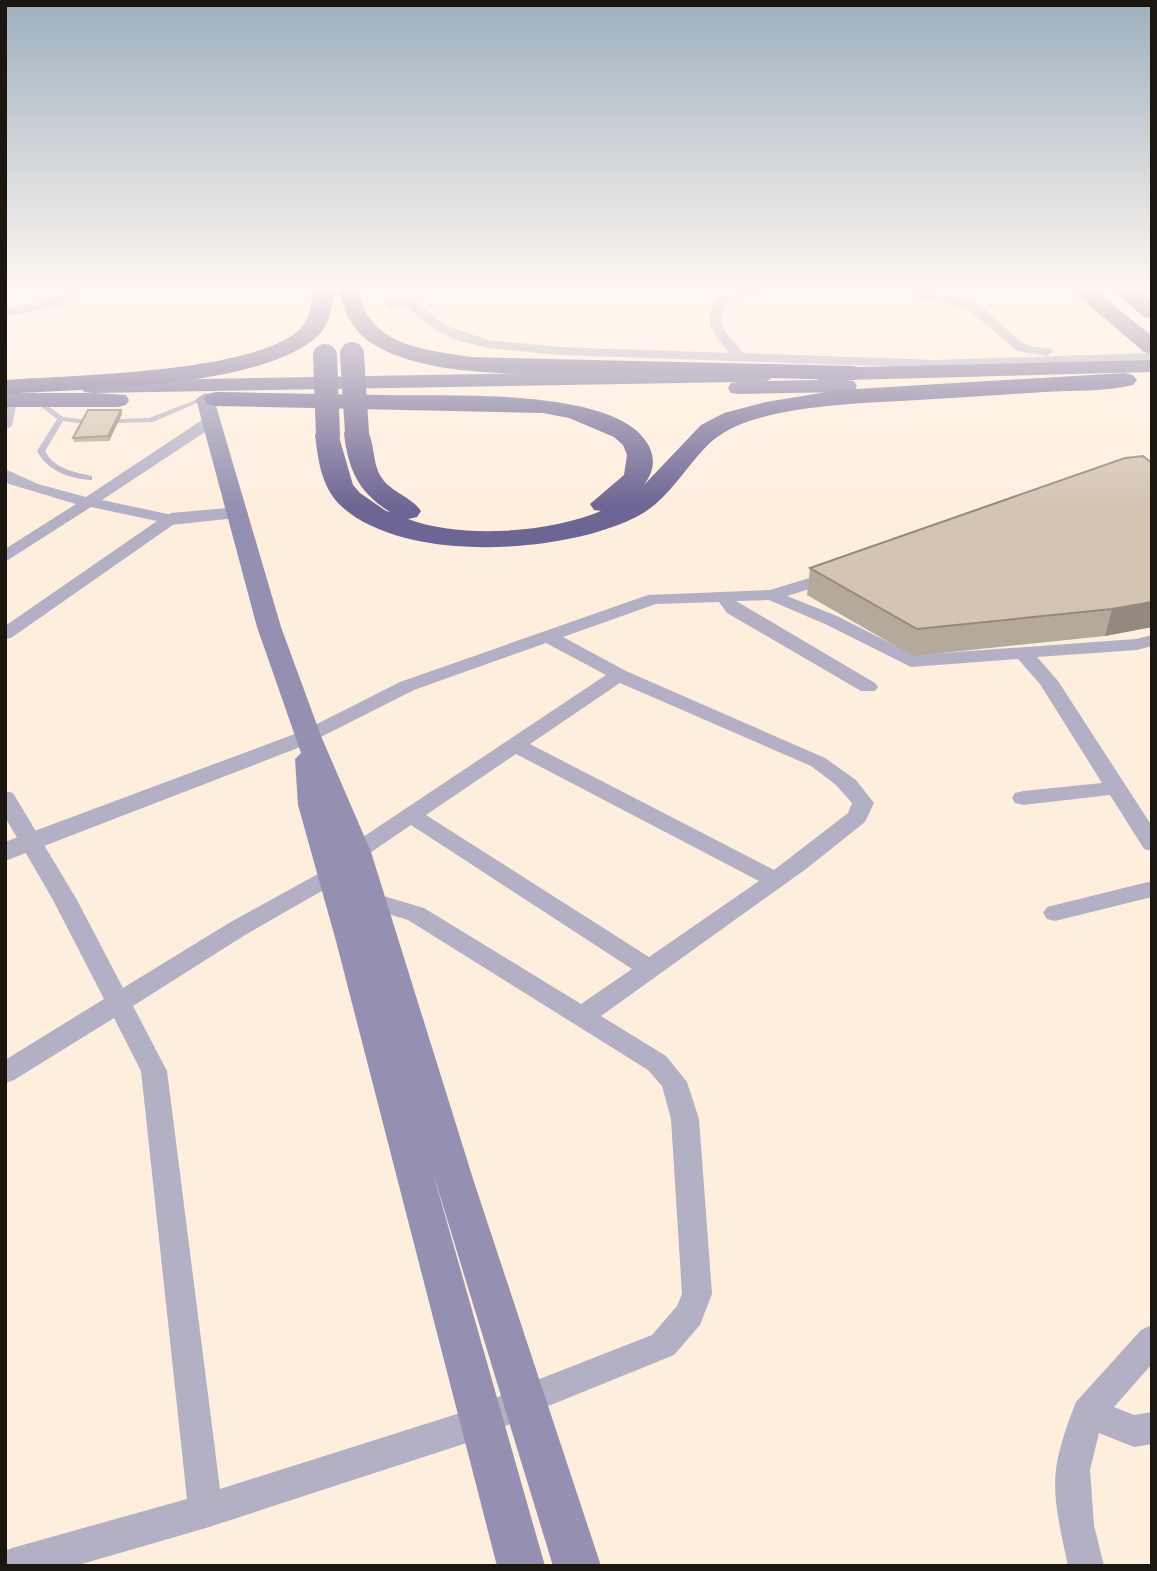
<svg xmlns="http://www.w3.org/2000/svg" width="1157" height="1571" font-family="'DM Sans',sans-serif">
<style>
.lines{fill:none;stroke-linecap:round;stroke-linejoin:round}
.service{fill:#b3b0c6;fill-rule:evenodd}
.minor{fill:#b3b0c6;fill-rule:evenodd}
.tertiary{fill:#b3b0c6;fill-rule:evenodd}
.secondary{fill:#9590b1;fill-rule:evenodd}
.trunk{fill:#766f9a;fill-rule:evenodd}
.motorway{fill:#6d6593;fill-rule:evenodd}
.motorway-bridge{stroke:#6d6593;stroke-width:24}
.wall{fill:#b5a99b}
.shaded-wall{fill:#94897e}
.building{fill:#d3c4b4;stroke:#94897e;stroke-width:2}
</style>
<rect width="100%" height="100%" fill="#feeede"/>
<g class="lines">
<path class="service" d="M201 398 206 399 153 422 119 423 115 421 119 419 149 418Z
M34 399H38L63 417 88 420 89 422 85 424 63 421 45 451C54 469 74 472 92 476V480C71 479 47 471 37 451L57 419 34 401Z"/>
<path class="minor" d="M73 287H87L60 306 5 316V308L43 303Z
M795 287 794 292 790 293 747 295 725 304C714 332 730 333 743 353L935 360 1152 353V361L935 368 559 355 488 348 459 341 439 332 405 306 391 308 385 304 391 300 411 299 447 326 488 340 559 347 730 353C714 334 702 324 716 299L745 288Z
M902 287C914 287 966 298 977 304 995 314 1007 334 1025 344 1032 348 1043 347 1052 349L1053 352 1047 356 1017 351 969 310 946 302 917 299Z
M10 396 17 400 12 426 5 430V397Z
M211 414 218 418 205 432 102 500 177 516 179 519 177 522 11 638 5 639V626L157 521 91 507 5 562V549L76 504 9 484 5 481V469L38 484 86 497Z
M836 570 842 571 845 575 842 579 787 596 837 616 914 655 1136 639 1152 635V646L1137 650 1037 657 1058 681 1152 826V851L1144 849 1110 795 1023 805 1015 803 1012 798 1015 793 1023 791 1102 783 1040 684 1018 659 911 667 825 624 769 600 736 601 875 683 878 687 875 691H861L727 613 719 602 656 604 563 637 626 671 825 758 856 780 874 803 865 822 806 869 601 1016 666 1056 687 1082 699 1119 712 1294 700 1325 674 1355 536 1411 482 1438 206 1528 75 1566H5V1551L12 1548 187 1499 141 1071 114 1018 14 1080 5 1083V1060L104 999 53 900 5 817V791L13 793 16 798 77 900 123 988 229 923 325 870 333 867 341 870 344 875 341 880 245 935 133 1006 167 1071 220 1489 476 1408 514 1389 652 1335 677 1306 682 1294 671 1119 662 1086 648 1070 408 920 362 906 358 900 362 894 370 892 424 908 581 1004 632 969 411 825 364 857 356 859 348 857 345 852 348 847 606 675 546 643 414 690 315 740H301L298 736 301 732 400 682 648 595 770 590ZM620 683 811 766 836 785 852 803 848 813 774 870 530 744ZM516 754 759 881 649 957 426 815Z
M1152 881V897L1055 921 1047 919 1043 913 1047 907Z
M1152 1325V1364L1114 1407 1134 1415 1152 1412V1444L1134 1447 1099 1433 1090 1470 1094 1525 1104 1566H1068C1062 1536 1052 1500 1056 1469 1059 1447 1068 1422 1076 1402L1141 1330Z"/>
<path class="tertiary" d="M239 507 248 513 246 517 171 525 162 519 171 513Z
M308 729 316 731 320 736 316 741 5 861V842Z"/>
<path class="secondary" d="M205 393 214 399 281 627 321 736 371 852 474 1182 601 1566H553L433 1173 545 1566H497L336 941 298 805 295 759 301 753 257 627 196 399Z"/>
<path class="trunk" d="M1152 360V372L847 380 854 381 857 386 854 391 846 392 739 394 731 393 728 388 731 383 738 382 95 393 126 395 129 400 126 405 118 407H5V393H92L84 392 81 387 84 382 92 381 766 369 774 370 777 375 767 381 819 380 809 374 813 370 820 368Z"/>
<path class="motorway" d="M314 287H334C333 307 330 328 313 340 252 388 84 389 5 394V380C70 375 258 373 301 328 311 317 312 301 314 287Z
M338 287H358C361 296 362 306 367 314 386 348 436 351 470 357L853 366 861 368 865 373 861 378 853 380C773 378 693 376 614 374 545 373 432 381 373 344 352 331 343 311 338 287Z
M1068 287H1091L1152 336V354L1144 352Z
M1109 287H1133L1152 302V318L1144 317Z
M1125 373 1133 375 1137 380 1133 385C1105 392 1073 390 1044 392 996 395 949 398 901 401 861 403 820 405 780 413 756 418 731 425 712 441 686 465 670 499 638 516 566 554 401 565 339 504 321 485 318 459 315 435L319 430 328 427 337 430 353 485 360 493 386 511 390 512C358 492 348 469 344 433L348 428 357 425 366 428C375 441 372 460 380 475 389 492 411 496 421 511L417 517 408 519C461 539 549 533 601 511L594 510 590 504 624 475 627 455 623 445 614 437 569 418 543 413 216 406 207 404 204 399 207 394 216 392C273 393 330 394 386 395 446 397 619 386 649 446 656 461 653 472 644 485L701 425 724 413 766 402 839 390Z"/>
<path class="motorway-bridge" d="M352 354 357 433
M325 356 328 435"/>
</g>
<path class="wall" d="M121 410 122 414 109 441 74 442 73 438Z
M1125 458 1152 627 1105 636 913 656 807 595 810 568Z"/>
<path class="shaded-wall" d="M121 410 122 414 109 441 108 436Z
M1152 602V627L1105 636 1112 609Z"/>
<path class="building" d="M88 410H121L108 436 73 438Z
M1143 456 1152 463V602L1112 609 917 629 810 568 1125 458Z"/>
<linearGradient id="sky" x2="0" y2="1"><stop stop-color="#9dafbe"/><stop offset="0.57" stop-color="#fff7f0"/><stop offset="1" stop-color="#fff7f0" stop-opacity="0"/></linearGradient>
<rect width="1157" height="507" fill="url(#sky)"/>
<rect width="1157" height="1571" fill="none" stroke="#1c1611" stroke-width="14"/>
</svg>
